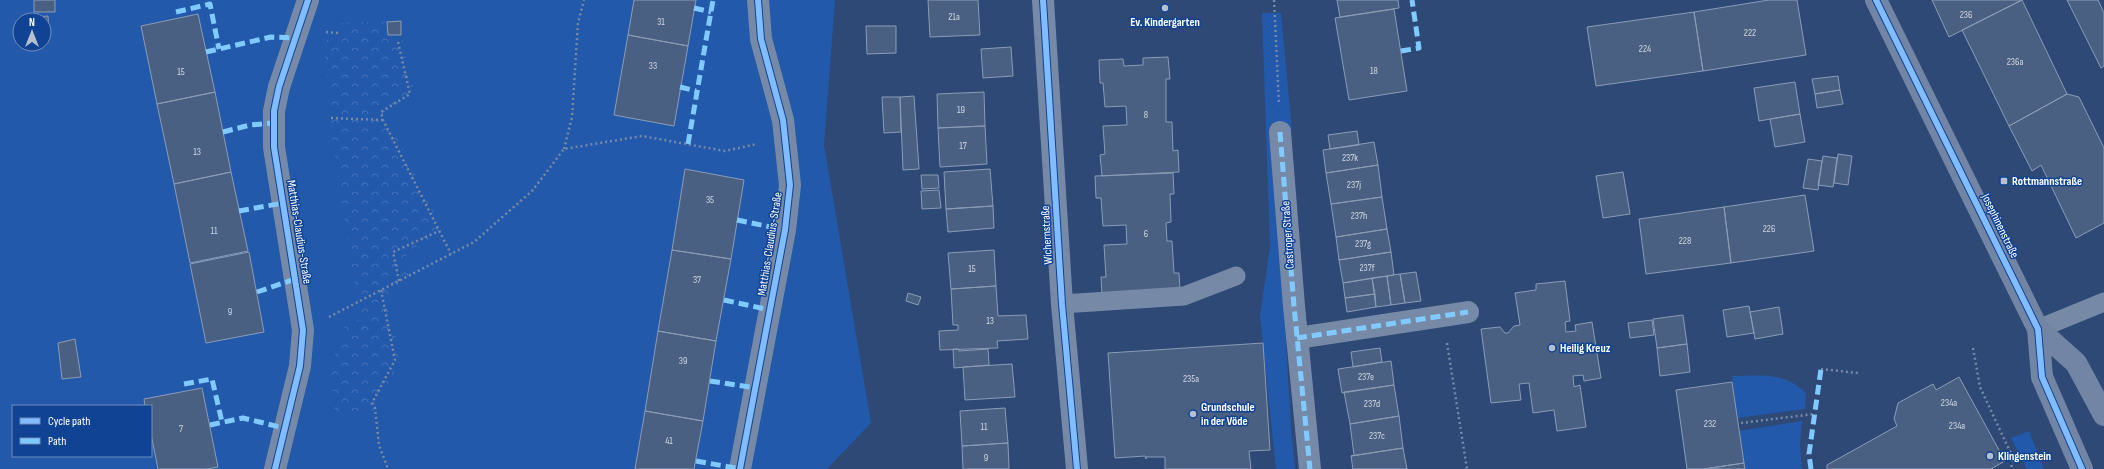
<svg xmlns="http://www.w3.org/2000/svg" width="2104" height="469" font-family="'Sofia Sans Condensed',sans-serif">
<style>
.green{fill:#2359ab;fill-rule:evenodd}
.forest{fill:url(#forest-crowns)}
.building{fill:#4a6083;stroke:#8b9cb6}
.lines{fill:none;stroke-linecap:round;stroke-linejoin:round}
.path{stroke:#768aa8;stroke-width:2.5;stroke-dasharray:2 3;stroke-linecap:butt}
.lane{stroke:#768aa8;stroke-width:19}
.street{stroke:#768aa8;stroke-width:22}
.secondary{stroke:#7285a4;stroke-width:22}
.quiet{stroke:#80caff;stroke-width:5;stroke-dasharray:10 5;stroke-linecap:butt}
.cycleway-casing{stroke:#104393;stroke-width:8}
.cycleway{stroke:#80bcff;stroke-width:6}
.poi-dot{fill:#b6bfcf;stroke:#104393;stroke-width:1.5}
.labels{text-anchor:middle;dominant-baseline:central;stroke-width:3;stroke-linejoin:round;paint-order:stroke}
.number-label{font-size:10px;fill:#d2d7e0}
.poi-label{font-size:12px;font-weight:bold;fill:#fff;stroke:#104393;text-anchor:start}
.street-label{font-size:12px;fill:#fff;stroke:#104393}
</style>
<defs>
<pattern id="forest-crowns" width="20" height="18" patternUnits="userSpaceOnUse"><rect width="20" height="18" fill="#2359ab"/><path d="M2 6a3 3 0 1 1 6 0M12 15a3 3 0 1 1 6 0" fill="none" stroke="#4472b8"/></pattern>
</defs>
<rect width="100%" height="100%" fill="#2e4975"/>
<path class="green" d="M0 0H835L824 145 871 423 827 469H0ZM20 20H44V44H20ZM13 406H151V456H13Z
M1262 13H1281L1292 131 1274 133 1291 428 1295 469H1276L1260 316 1270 247Z
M1732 376C1760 376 1784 371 1806 393L1805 409 1737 418Z
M1802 421 1800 444 1802 469H1745L1739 431Z
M2029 431 2044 469H2027L2011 438Z"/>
<path class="forest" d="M401 21V34L415 94 384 112 445 233 405 252 416 280 391 292C383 313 402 339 398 362 397 372 378 401 372 411L335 415 331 375 338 339 345 335 344 323 360 319 328 110 332 109 323 41 337 37 339 23Z"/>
<path class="building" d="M34 0H55V12H34Z
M634 0H696L688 46 628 35Z
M928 0H978L980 35 930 37Z
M1337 0H1398L1399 8 1340 17Z
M1769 0H1797L1806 55 1703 71 1694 12Z
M1932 0H2022L1949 37Z
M2022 0 2067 94 2009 126 1962 30Z
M2067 0H2098L2104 13V66L2101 68Z
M1394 9 1407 91 1349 100 1335 18Z
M1694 12 1703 71 1596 86 1587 27Z
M198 14 215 92 157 104 141 26Z
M48 16 49 33H44V20H37V17Z
M401 21V35H388L387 22Z
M866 26H896V53L867 54Z
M628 35 688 46 674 126 614 115Z
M1011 47 1013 76 983 78 981 49Z
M1168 57 1170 79H1166V122H1172L1173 151 1178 150 1179 172 1102 176 1100 155 1105 154 1103 126 1127 125 1126 106 1105 107 1103 83H1100L1099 60 1123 59 1124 66 1143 65V58Z
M1838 76 1840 90 1815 94 1812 79Z
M1795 82 1800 114 1759 121 1754 88Z
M1840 90 1843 104 1817 108 1815 94Z
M215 92 231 172 174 184 157 104Z
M984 92 985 126 938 128 937 94Z
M2067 94 2079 97 2104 148V223L2076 238 2041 165 2032 171 2009 126Z
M914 96 919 169 903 170 900 97Z
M882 97H900L901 132 884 133Z
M1800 114 1805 142 1775 147 1770 119Z
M985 126 987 164 940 167 938 128Z
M1357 131 1359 145 1330 149 1328 135Z
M1374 142 1378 165 1326 173 1323 150Z
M1838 154 1852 156 1848 185 1834 183Z
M1823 156 1837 158 1833 187 1818 185Z
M1808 159 1822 161 1818 190 1803 188Z
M1378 165 1382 197 1331 204 1326 173Z
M685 169 744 180 731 259 672 250Z
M990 169 993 206 946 209 944 172Z
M231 172 248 251 190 263 174 184Z
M1623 172 1630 214 1603 218 1596 176Z
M1173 173 1174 194H1170L1171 222 1166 223 1167 241H1172L1174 273H1179L1180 290 1102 294 1101 277H1106L1104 245 1127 244 1126 225 1103 226 1101 198H1096L1095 176Z
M921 175H938L939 188 922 189Z
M939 190 941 208 922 209 921 191Z
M1805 195 1814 251 1731 263 1724 207Z
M1382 197 1387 229 1336 237 1331 204Z
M993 206 994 228 948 232 946 209Z
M1724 207 1731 263 1646 274 1639 219Z
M1387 229 1391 252 1339 260 1336 237Z
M672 250 731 259 716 341 658 331Z
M994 250 996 286 951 289 948 253Z
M249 252 264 332 206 343 190 264Z
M1391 252 1394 275 1343 283 1339 260Z
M1416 272 1421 301 1405 303 1400 274Z
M1400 274 1405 303 1391 305 1387 276Z
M1387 276 1391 305 1376 307 1372 278Z
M1372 278 1375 294 1345 298 1343 283Z
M1565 281 1570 321 1565 322 1566 332 1576 331 1575 325 1592 322 1601 378 1584 381 1583 375 1573 376 1574 387 1580 385 1586 427 1557 431 1554 410 1533 413 1529 383 1519 384 1521 400 1491 403 1481 329 1500 327 1505 333H1508L1514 326 1520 325 1515 293 1536 290V284Z
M996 286 998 316 1026 315 1028 339 997 341 998 348 940 350 939 331 958 330V325H953L951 289Z
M908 293 921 297 918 305 906 301Z
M1375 294 1376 307 1347 312 1345 298Z
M1749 306 1754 333 1727 337 1723 310Z
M1779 307 1783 334 1755 339 1750 312Z
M1683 315 1687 344 1657 348 1653 319Z
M1652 320 1654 335 1630 338 1628 323Z
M658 331 716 341 703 421 645 411Z
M75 339 81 377 62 379 58 343Z
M1263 343 1270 450 1249 451 1251 469H1165V457H1146V459L1145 456 1115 458 1108 353Z
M1687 344 1690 372 1660 376 1657 348Z
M1380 348 1382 362 1353 367 1351 352Z
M953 349H959V351L988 349 989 365 954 368Z
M1391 361 1394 385 1342 393 1338 369Z
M1012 364 1015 397 965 400 963 367Z
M1959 377 2005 461 1991 469H1827V465L1897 426 1894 419 1898 403 1933 384 1936 390Z
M1732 382 1744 463 1704 469H1687L1676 390Z
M1394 385 1399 416 1350 424 1344 392Z
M202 388 218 467 207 469H158L151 434V406H145L144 399Z
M1005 408 1008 443 962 446 960 411Z
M645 411 703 421 694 469H635Z
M1399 416 1403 448 1351 456 1354 455 1350 424Z
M1008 443 1009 469H963L962 446Z
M1403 448 1407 469H1353L1351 456Z
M1744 463 1745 469H1704Z"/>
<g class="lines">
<path class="path" d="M1274 0 1279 105
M326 32 338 33
M398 42 410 94 381 112 383 120 451 254
M331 118 383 120
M564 149 572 117 578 23 584 0
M399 281 393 252 439 231
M381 290 395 360 372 403 375 408 379 445 388 469
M329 317 474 242 532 191 564 149 642 136 725 151 757 144
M1447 343 1467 469
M1973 348 1980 387 2013 458 2011 469
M1821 369 1858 373
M1741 423 1814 414"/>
<path class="lane" d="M1062 304 1184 296 1236 276
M2038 329 2104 302"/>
<path class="street" d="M1043 0 1062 304 1077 469
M1280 132 1294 306 1310 469
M1297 338 1468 312
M275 469 300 366 303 330 274 147V111L279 87 308 0
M740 469 785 230 790 185 783 120 761 39 758 0"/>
<path class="secondary" d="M1876 0 2038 329 2042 377 2082 469
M2038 329 2076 363 2104 415"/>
<path class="quiet" d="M694 8 711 12
M176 12 210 4 219 49
M1401 51 1419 48 1412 0
M206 52 271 37 296 38
M680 87 696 91
M223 132 250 125 273 123
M1280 132 1294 306 1310 469
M688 144 713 0
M239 211 283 203
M737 220 785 230
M257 292 295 279
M724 300 770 310
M1297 338 1468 312
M710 381 756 388
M184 384 212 379 222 422
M210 425 243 418 284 428
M696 461 741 469
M1811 469 1809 454 1821 369"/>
<defs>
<path id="cycleway" d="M1043 0 1062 304 1077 469
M1876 0 2038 329 2042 377 2082 469
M275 469 300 366 303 330 274 147V111L279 87 308 0
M740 469 785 230 790 185 783 120 761 39 758 0"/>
</defs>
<use href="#cycleway" class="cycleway-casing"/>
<use href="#cycleway" class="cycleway"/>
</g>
<g class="poi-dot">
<circle cx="1165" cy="8" r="4"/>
<rect x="2000" y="177" width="8" height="8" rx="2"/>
<circle cx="1552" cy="348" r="4"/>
<circle cx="1193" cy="414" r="4"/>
<circle cx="1990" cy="456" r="4"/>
</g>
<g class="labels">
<g class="number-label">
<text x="1966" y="15">236</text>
<text x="954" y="17">21a</text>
<text x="661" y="22">31</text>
<text x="1750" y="33">222</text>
<text x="1645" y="49">224</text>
<text x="2015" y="62">236a</text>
<text x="653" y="66">33</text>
<text x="1374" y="71">18</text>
<text x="181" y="72">15</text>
<text x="961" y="110">19</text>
<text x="1146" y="115">8</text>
<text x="963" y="146">17</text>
<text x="197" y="152">13</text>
<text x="1350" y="158">237k</text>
<text x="1354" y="185">237j</text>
<text x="710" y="200">35</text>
<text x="1359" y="216">237h</text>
<text x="1769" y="229">226</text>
<text x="214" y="231">11</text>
<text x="1146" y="234">6</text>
<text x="1685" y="241">228</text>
<text x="1363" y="244">237g</text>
<text x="1367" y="268">237f</text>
<text x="972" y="269">15</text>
<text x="697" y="280">37</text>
<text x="230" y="312">9</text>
<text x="990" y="321">13</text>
<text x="683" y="361">39</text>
<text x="1366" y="377">237e</text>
<text x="1191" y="379">235a</text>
<text x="1949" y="403">234a</text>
<text x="1372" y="404">237d</text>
<text x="1710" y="424">232</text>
<text x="1957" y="426">234a</text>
<text x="984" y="427">11</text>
<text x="181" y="429">7</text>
<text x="1377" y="436">237c</text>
<text x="669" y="441">41</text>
<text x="986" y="458">9</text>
</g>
<g class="poi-label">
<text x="1165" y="22" text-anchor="middle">Ev. Kindergarten</text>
<text x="2012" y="181">Rottmannstraße</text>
<text x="1560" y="348">Heilig Kreuz</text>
<text x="1201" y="407">Grundschule<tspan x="1201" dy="14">in der Vöde</tspan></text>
<text x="1998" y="456">Klingenstein</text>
</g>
<g class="street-label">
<text transform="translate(2000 226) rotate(64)">Josephinenstraße</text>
<text transform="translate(299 232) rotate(81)">Matthias-Claudius-Straße</text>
<text transform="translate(1047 235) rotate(-93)">Wichernstraße</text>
<text transform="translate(1288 235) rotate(-94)">Castroper Straße</text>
<text transform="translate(770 244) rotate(-81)">Matthias-Claudius-Straße</text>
</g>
</g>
<rect x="12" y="405" width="140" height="52" fill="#104393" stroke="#708ebe"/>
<rect x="20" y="418" width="20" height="6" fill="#80bcff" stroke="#708ebe"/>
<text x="48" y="425" font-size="12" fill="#ffffff">Cycle path</text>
<rect x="20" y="438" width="20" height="6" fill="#80caff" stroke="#708ebe"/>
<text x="48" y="445" font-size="12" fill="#ffffff">Path</text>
<g transform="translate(32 32)"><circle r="19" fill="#104393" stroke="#708ebe"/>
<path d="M0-3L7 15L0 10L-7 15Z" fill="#b6bfcf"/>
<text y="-6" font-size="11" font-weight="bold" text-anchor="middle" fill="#ffffff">N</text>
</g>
</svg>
